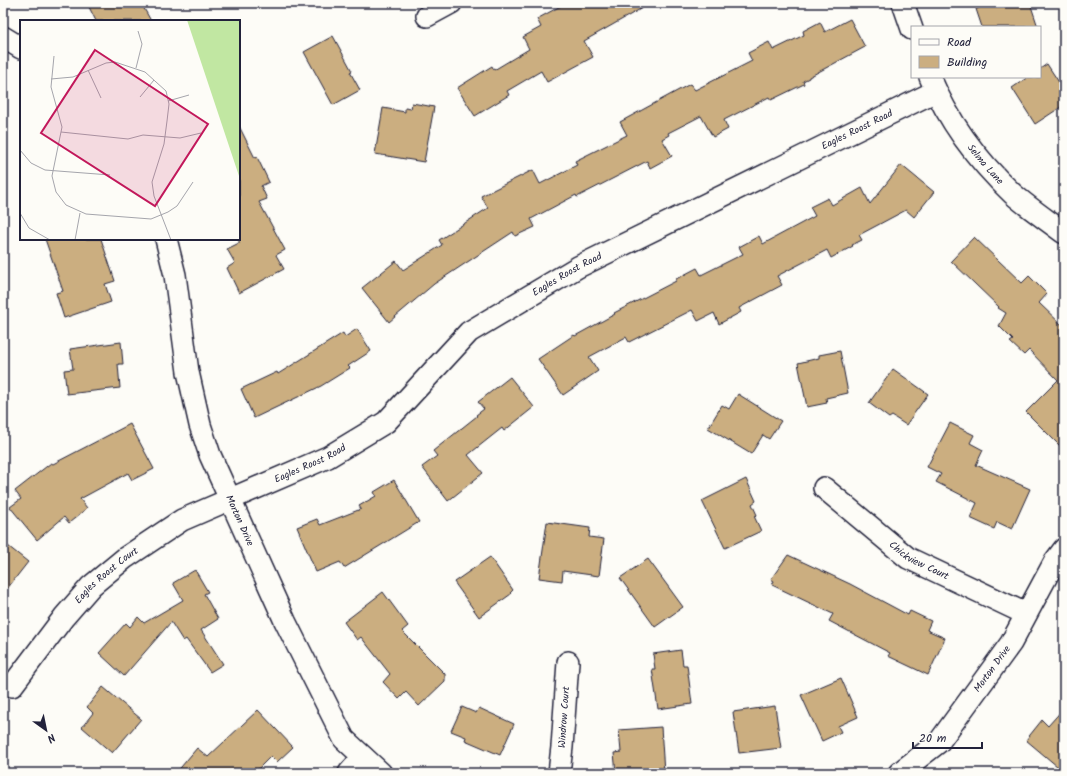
<svg xmlns="http://www.w3.org/2000/svg" width="1067" height="776" font-family="Kalam,sans-serif">
<style>
.building{fill:#cbae80;stroke:#22223b}
.lines{fill:none;stroke-linecap:round;stroke-linejoin:round}
.street-casing{stroke:#22223b;stroke-width:24}
.street{stroke:#fdfcf7;stroke-width:21}
.labels{text-anchor:middle;dominant-baseline:central;stroke-width:4;stroke-linejoin:round;paint-order:stroke}
.street-label{font-size:10px;fill:#22223b;stroke:#fdfcf7}
.inset-road{fill:none;stroke:#a5a5ac;stroke-width:1}
.view{fill:#c2185b;fill-opacity:0.15;stroke:#c2185b;stroke-width:2}
.inset-edge{fill:none;stroke:#22223b;stroke-width:2}
</style>
<rect width="100%" height="100%" fill="#fdfcf7"/>
<filter id="ink" filterUnits="userSpaceOnUse"><feTurbulence type="fractalNoise" baseFrequency=".025" numOctaves="2"/><feDisplacementMap in="SourceGraphic" scale="8" xChannelSelector="R" yChannelSelector="G"/><feConvolveMatrix kernelMatrix="1 2 1 2 8 2 1 2 1" color-interpolation-filters="sRGB"/></filter>
<g filter="url(#ink)">
<path class="building" d="M87 3H141L151 21H96Z
M566 3H651L584 41 593 57 547 82 541 71 507 91 509 95 475 116 457 88 492 66 494 70 529 49 523 37 541 27 537 19Z
M992 3H1030L1038 27H982L976 9Z
M850 19 865 47 809 77V78L803 81 804 84 771 100 769 97 724 120 728 129 713 137 701 116 668 133 669 135 662 139 672 156 650 168 647 161 577 197 576 195 531 219 535 227 515 236 513 232 434 284 389 322 362 288 396 261 403 270 442 245 439 240 488 208 481 196 533 170 540 184 577 165 575 161 627 135 620 122 690 84 695 90 752 61 748 53 769 42 773 50 804 35 803 31 820 22 825 32Z
M333 36 352 71 350 72 360 90 333 105 304 52Z
M1047 64 1064 90V105L1035 124 1012 88 1028 77H1040V69Z
M412 103 434 107 424 162 375 154 383 108 405 112V108L411 109Z
M239 126 255 158 257 157 269 182 261 186 267 199 259 202 285 250 276 255 284 269 239 293 227 268 235 263 227 249 239 243Z
M901 165 934 192 914 217 906 210 859 235 862 240 852 245 853 246 831 258 827 250 777 276 782 285 739 308 741 312 719 324 714 313 698 321 692 310 629 342 626 337 589 357 598 371 563 395 538 359 574 335 575 336 615 314 614 313 676 281V279L697 268 701 275 743 254 739 247 759 236 763 244 815 216 810 207 828 198 832 205 862 188 870 204Z
M974 237 1022 283 1029 276 1047 294 1039 303 1064 327V450L1026 412 1058 380 1029 350 1024 355 1010 342 1013 340 999 326 1006 313 998 308 999 307 951 261Z
M45 239H101L115 281 105 284 111 302 64 318 56 293 63 291Z
M357 329 371 351 348 366 350 368 321 386 254 418 241 389 277 372 278 374 343 333 345 337Z
M121 342 123 364H118L120 388 67 394 64 370 73 369 70 349Z
M840 351 848 393 826 398 827 403 807 407 798 363 819 358V355Z
M893 369 928 394 906 425 892 416 889 418 869 403Z
M510 377 534 407 504 431 502 428 468 455 483 473 448 501 422 467 437 456 433 451 477 416 476 415 484 409 478 402Z
M738 394 781 421 769 439 763 435 751 454 708 428 722 405 729 409Z
M950 423 974 435 970 443 983 450 976 465 1030 489 1012 529 997 522 994 529 970 518 977 503 936 482 941 474 927 467Z
M130 424 154 469 132 480 128 473 80 499 87 508 69 523 64 517 37 540 10 507 21 499 15 491 51 463 53 464Z
M746 479 756 501 752 504 757 515 754 516 761 531 725 548 702 501Z
M394 480 419 522 344 568 340 562 316 572 297 527 317 519 320 525 361 509 359 506 376 496 374 492Z
M547 522 590 528 589 537 604 539 599 576 563 571 562 581 539 578Z
M3 542 28 562 3 594Z
M788 555 850 584 908 615 910 611 931 621 927 630 945 638 928 675 888 656 890 653 829 621 833 614 772 585 774 581 771 579Z
M490 557 513 590 510 593 511 594 479 617 454 582Z
M648 559 683 607 655 627 620 578Z
M195 570 208 592 204 594 218 619 201 630 223 664 210 672 186 639 183 641 171 622 124 676 99 653 126 623 130 627 138 617 144 623 183 600 173 583Z
M383 592 408 626 402 631 445 674V681L419 706 406 692 399 699 383 682 390 674 361 637 357 640 344 622Z
M681 650 683 665H687L692 704 658 709 652 669H655L653 654Z
M841 678 858 717 838 726 841 732 822 741 801 695Z
M103 687 141 719 112 753 82 727 93 713 87 707Z
M775 706 781 748 739 753 733 712Z
M462 707 476 713 479 708 514 724 500 755 465 740 466 737 451 731Z
M1064 708V772L1026 740 1042 720 1048 726Z
M258 710 293 747 277 762 271 756 254 773H176L197 748 208 757Z
M661 727 664 772 616 773 614 753 621 752 619 730Z"/>
<g class="lines">
<defs>
<g id="street">
<path d="M903 3 912 29"/>
<path d="M427 16 451 3"/>
<path d="M3 37 21 48"/>
<path id="s1" d="M930 77C948 121 978 161 1013 194 1029 208 1047 220 1064 233"/>
<path id="s2" d="M166 239 175 275 188 372 200 425 210 455 285 621 344 739 381 773"/>
<path id="s3" d="M824 488 908 558 1026 614"/>
<path id="s4" d="M12 686 64 617 91 586 125 558 182 520 328 457 386 422 469 332 578 267 936 91"/>
<path d="M349 773 363 757"/>
<path id="s5" d="M559 773 562 747 568 662"/>
<path id="s6" d="M899 773 939 742 1011 643 1055 561 1064 549"/>
</g>
</defs>
<use href="#street" class="street-casing"/>
<use href="#street" class="street"/>
</g>
</g>
<g class="labels">
<g class="street-label">
<text stroke="none"><textPath href="#s4" startOffset="1027">Eagles Roost Road</textPath></text>
<text stroke="none"><textPath href="#s1" startOffset="104">Selma Lane</textPath></text>
<text stroke="none"><textPath href="#s4" startOffset="703">Eagles Roost Road</textPath></text>
<text stroke="none"><textPath href="#s4" startOffset="380">Eagles Roost Road</textPath></text>
<text stroke="none"><textPath href="#s2" startOffset="293">Morton Drive</textPath></text>
<text stroke="none"><textPath href="#s3" startOffset="120">Chickview Court</textPath></text>
<text stroke="none"><textPath href="#s4" startOffset="146">Eagles Roost Court</textPath></text>
<text stroke="none"><textPath href="#s6" startOffset="141">Morton Drive</textPath></text>
<text stroke="none"><textPath href="#s5" startOffset="56">Windrow Court</textPath></text>
</g>
</g>
<g transform="translate(20 20)">
<rect width="220" height="220" fill="#fdfcf7"/>
<path d="M167 0H220V159Z" fill="#c1e7a2"/>
<path class="inset-road" d="M34 36 31 67 42 107 32 156 36 172 46 185 66 194 131 199 148 192 157 186 173 162M116 48 122 24 118 11M68 50 81 78M31 59 53 57 86 43 95 42 125 52 146 71 149 84 147 101 144 124 132 162 134 176 151 220M120 77 134 60M148 81 169 75M41 112 108 119 123 115 160 118 181 113M0 130 11 143 25 150 90 155M0 193 9 208 30 220M55 220 60 193"/>
<path class="view" d="M75 30 188 104 135 186 21 113Z"/>
<rect width="220" height="220" class="inset-edge"/>
</g>
<rect width="1067" height="776" fill="none" stroke="#fdfcf7" stroke-width="16"/>
<rect x="8" y="8" width="1051" height="760" fill="none" stroke="#22223b" stroke-width="1.5" filter="url(#ink)"/>
<rect x="911" y="26" width="130" height="52" fill="#fdfcf7" stroke="#a5a5ac"/>
<rect x="919" y="39" width="20" height="6" fill="#fdfcf7" stroke="#a5a5ac"/>
<text x="947" y="46" font-size="12" fill="#22223b">Road</text>
<rect x="919" y="56" width="20" height="12" fill="#cbae80" stroke="#a5a5ac"/>
<text x="947" y="66" font-size="12" fill="#22223b">Building</text>
<g transform="translate(46 730) rotate(147)" stroke="#fdfcf7" stroke-width="3" paint-order="stroke">
<path d="M0-3L7 15L0 10L-7 15Z" fill="#22223b"/>
<text y="-6" font-size="11" font-weight="bold" text-anchor="middle" fill="#22223b">N</text>
</g>
<path d="M913 742v6h69v-6" fill="none" stroke="#22223b" stroke-width="2"/>
<text x="919" y="742" font-size="12" fill="#22223b" stroke="#fdfcf7" stroke-width="3" paint-order="stroke">20 m</text>
</svg>
